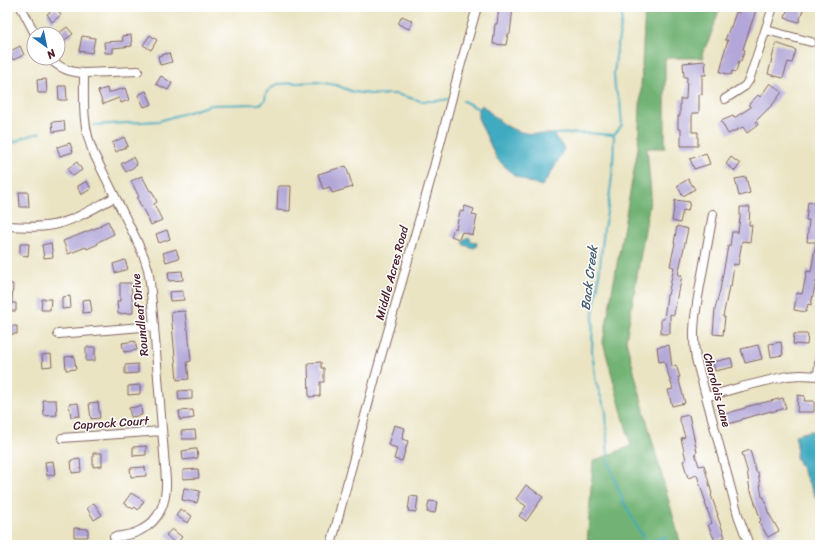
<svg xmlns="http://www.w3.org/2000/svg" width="827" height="552" font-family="Sriracha,sans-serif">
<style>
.forest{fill:#72b375;stroke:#5e6950}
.water{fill:#40aac0;stroke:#456476}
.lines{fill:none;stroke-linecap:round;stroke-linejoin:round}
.stream{stroke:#40aac0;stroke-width:2}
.building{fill:#b2a7d8}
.street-casing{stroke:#826460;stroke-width:10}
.street{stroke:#fff;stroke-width:8}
.labels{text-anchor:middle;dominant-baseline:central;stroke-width:3;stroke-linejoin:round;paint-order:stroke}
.street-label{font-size:12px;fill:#4a1f2b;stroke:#fff}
.water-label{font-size:13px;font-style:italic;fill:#465e6e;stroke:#fff}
</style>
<rect width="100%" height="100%" fill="#fff"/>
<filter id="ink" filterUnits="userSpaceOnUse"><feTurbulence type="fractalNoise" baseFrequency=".025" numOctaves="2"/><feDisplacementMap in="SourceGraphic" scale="8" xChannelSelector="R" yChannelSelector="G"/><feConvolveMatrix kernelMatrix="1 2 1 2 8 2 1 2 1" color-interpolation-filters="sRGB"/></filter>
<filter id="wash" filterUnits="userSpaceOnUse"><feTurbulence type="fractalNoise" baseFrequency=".012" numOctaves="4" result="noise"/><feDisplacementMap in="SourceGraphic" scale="16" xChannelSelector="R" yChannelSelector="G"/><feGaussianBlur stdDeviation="0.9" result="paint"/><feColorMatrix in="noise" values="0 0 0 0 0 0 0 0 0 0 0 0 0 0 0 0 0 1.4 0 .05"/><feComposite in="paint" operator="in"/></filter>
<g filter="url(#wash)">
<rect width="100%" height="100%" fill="#eae4c3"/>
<path class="forest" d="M645 7H720L710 37 702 54 704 58H665V148H647L651 195 626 340 647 422 681 545H587L593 461 631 446 603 342 638 148Z"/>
<path class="water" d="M482 105C492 114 502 125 515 130 526 135 541 134 553 134L564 148C558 162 551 174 542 186L528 182 514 175 497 159 478 118V110Z
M468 237 470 238 471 241 476 242 477 244 476 247 474 248 464 245 463 243V240Z
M811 431 820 433V506L796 457 797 444 795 435Z"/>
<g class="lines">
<path class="stream" d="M622 7V20L617 48 614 74 615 89 620 102 622 125 614 135 613 168 608 207 604 228 598 285 593 313 592 351 596 383 606 411 607 433V445L609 463 617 486 619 490 623 501 647 545
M463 101 479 109 480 110
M94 125 159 121 211 105 259 104 262 103 265 100 266 93 270 89 277 84 318 82 336 85 353 92 380 95 386 94H396L421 101H437L448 99
M553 136V134L586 133 614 135
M7 147C18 139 27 135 41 133
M646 543 666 537"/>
</g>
<g id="blocks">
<path class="building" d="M499 7H513L510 34H508L506 45 493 44 495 24H497Z
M741 7H757L743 49 745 50 741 61H739L736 72 732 71 731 75 720 72 724 56H723L728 40H725L730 27H731L736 12 739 13Z
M788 7H804L799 22 785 18Z
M56 8 61 15 52 22 47 14Z
M402 16 413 21 409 29 398 24Z
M67 27 73 34 62 42 58 37V34Z
M131 35 132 46 113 48V53H105L104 42 123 41 122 36Z
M150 35 157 40 151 50 143 45Z
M82 36 95 38 92 53 79 51Z
M776 43 796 50 792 63 788 62 783 78 768 74Z
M20 46 24 55 13 60 9 52Z
M169 53 172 62 160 65 158 56Z
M705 61 706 75H702V95L699 94V113H692V132H698V146H681V129H678V116H680V99H686L687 77H684L683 63Z
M161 76 172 83 168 90 156 84Z
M46 79 47 93H38L37 80Z
M770 83 782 92 773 104 756 121 758 125 747 133 743 127 728 134 721 121 733 116 734 118 751 107 748 105 758 95 760 97Z
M58 86H66L67 100H59Z
M107 88 108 93 125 88 129 100 121 103 119 98 103 104 98 91Z
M146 91 152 104 144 107 138 95Z
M64 121 65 130 53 132 52 122Z
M124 137 128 146 116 152 112 143Z
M70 143 73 152 60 156 57 147Z
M706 153 710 164 694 169 690 159Z
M133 157 137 165 126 172 121 164Z
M731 157 740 164 735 171 726 164Z
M77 162 82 170 73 176 67 169Z
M346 166 353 187 332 193 330 187 323 189 318 174Z
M142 176 150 191H152L157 202 154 204 162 220 151 225 137 198 139 197 131 181Z
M746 177 750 193 739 196 735 179Z
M688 179 695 189 683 196 677 186Z
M87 181 91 189 81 195 78 188V186Z
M278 186H291L290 211 277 210Z
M19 192H28L29 207H20Z
M675 200 690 202 688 211 683 210 680 223 672 221Z
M808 202 820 204 817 228H820V281H816L811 305 808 304 806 312 794 310 797 293 802 294 807 271 811 272 816 242H807L809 220H806Z
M465 206 474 209 472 215 477 216 473 235 462 232 459 239 451 236 454 228 456 229 460 211 463 212Z
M740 207H750L749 225H752L750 242 742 241 738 265 734 264 731 287H729L723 317H725L723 335 713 334 715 309 720 290 728 246H730L732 232H738L740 218Z
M108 221 114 234 98 242V244L87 249 86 247 68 254 63 241 71 238 101 226 100 225Z
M677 226 688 229 678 275H682L679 291H678L674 315 670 314V334H661V319H664L667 295H668L674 267 670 266 675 243H674Z
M167 230 170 239 159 243 156 234Z
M51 243 53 257 44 258 42 245Z
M20 244H29L28 256 20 255Z
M176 249 179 258 166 262 163 253Z
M125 260 128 269 115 273 113 264Z
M182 271 183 280 169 281 168 272Z
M120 283H131L132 300H133V313L118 314 117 301H120Z
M7 284H13L12 303H16V311H7Z
M183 291 184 300 170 301 169 292Z
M70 296 71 308 62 309V297Z
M42 299H51L50 310H41Z
M90 299 92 312 83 313 82 300Z
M185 311 187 329H188L191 361 187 362 189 379 177 380 171 312Z
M7 326H17V334H7Z
M794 334H808L807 345 793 344Z
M135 341 137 350 124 352 122 343Z
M781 342 783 355 771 357 769 344Z
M669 345 672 367 676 365 680 377H678L685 403 672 406 668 390 673 389 664 361 659 362 657 347Z
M758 345 762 359 745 363 741 349Z
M86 347H95V361H86Z
M51 354 52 366 43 367 42 355Z
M74 356 76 369 66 370 65 357Z
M731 358 733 367 715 371 713 362Z
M321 362V368H324V382H320V396L309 397 308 363Z
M138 364V373L125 374V365Z
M140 385V394L128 395V386Z
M192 390V399L179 400 178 391Z
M798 395 805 396 804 401H814V412H797Z
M783 398 786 408 771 412V411L742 419V420L728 424 725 414 745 408V407Z
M43 400H56L57 415 44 416Z
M98 402 100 418 91 419 89 403Z
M78 403 80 416 71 417 69 404Z
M141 406 142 415 131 417 129 408Z
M193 410 194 418 180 420 179 411Z
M689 415 697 452 695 453 699 466 704 465 712 494 711 495 718 515H717L725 537 715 541 708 525 712 523 705 503H706L697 475 688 478 683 461 686 460 681 438 685 437 679 417Z
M394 425 405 428 402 439 408 441 402 461 394 459 397 448 388 445Z
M195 430 196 439H182L181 431Z
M146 446V455L133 456V447Z
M194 449H197L198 458 183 460 182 451Z
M750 450 756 472H758L762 497H764L768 512 779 531 768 537 759 522 761 521 751 491H750L747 470 742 453Z
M93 453H102V466L93 467Z
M80 459 81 472 72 473 71 460Z
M53 461 55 474 47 476 45 462Z
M145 467 146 476 131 477 130 468Z
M198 469 199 478 183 479V470Z
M526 485 543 497 526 521 519 516 526 506 516 499Z
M184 488 200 491 197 503 182 500Z
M131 493 144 501 138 510 135 507 133 509 124 503Z
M410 496 418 497 416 512 408 511Z
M429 501 437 502 435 513 427 512Z
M94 503 102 515 94 520 87 508Z
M180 509 192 516 188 523 176 516Z
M74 528 88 529V537H74Z
M172 529 182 537 176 544 166 535Z"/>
</g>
</g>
<g filter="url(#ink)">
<use href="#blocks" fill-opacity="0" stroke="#826460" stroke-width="1"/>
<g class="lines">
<defs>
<path id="street" d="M21 7 35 34
M766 30 811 42
M49 58C60 68 68 72 84 73L138 71
M84 73C84 101 82 125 93 152L136 239 144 257 148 269 150 282 154 326 166 480C167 500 160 521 141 530 133 535 123 536 114 537
M725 99 745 86 749 80 773 7
M713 214C709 236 705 258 701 280 696 308 691 332 696 359L738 515 749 545
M7 226C22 227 38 228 53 225 74 221 96 207 115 197
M58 334 154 326
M818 376 820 352
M706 397 741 387 787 376 801 375 820 376
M62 438 162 431
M331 545 375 378 434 167 458 74 477 7"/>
</defs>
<use href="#street" class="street-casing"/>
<use href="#street" class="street"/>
</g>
</g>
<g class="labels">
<g class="street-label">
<text transform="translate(392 273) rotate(-75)">Middle Acres Road</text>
<text transform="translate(140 315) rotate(-96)">Roundleaf Drive</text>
<text transform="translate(717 390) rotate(75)">Charolais Lane</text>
<text transform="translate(111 423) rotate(-4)">Caprock Court</text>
</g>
<g class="water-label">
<text transform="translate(589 278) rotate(-83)">Back Creek</text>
</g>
</g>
<rect width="827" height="552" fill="none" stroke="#fff" stroke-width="24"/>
<g transform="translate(46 46) rotate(147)"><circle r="19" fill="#ffffff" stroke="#b7a5aa"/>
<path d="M0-3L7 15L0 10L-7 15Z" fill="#1f6fb2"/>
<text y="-6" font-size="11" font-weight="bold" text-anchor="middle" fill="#4a1f2b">N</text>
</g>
</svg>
